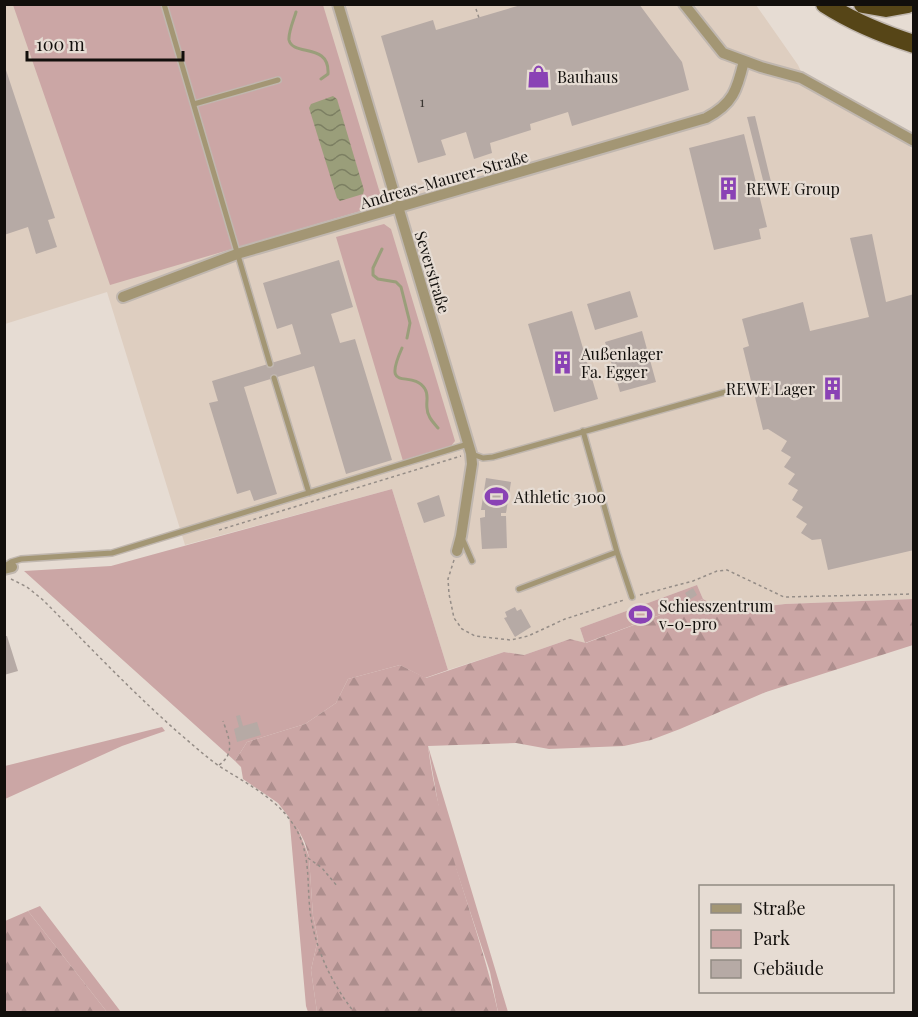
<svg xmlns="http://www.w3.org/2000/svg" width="918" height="1017" font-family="'Playfair Display',serif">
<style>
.built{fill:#decec0}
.green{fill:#cba6a5}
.forest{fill:url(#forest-firs)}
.water{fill:url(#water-waves)}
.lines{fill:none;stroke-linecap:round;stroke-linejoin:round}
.stream{stroke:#9a9e7a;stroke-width:3}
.building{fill:#b6aaa5}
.lane-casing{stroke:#c0b7af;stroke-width:8}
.street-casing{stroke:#c0b7af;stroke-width:14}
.highway-casing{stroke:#c0b7af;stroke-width:21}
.path{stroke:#958d87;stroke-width:1.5;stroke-dasharray:3 3;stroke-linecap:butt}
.lane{stroke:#a39674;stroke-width:5}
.street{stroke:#a39674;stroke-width:10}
.highway{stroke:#564517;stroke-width:18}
.labels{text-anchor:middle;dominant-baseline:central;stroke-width:4.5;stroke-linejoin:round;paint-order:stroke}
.number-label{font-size:14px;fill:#3b3632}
.poi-label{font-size:16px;fill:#120f0c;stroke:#e6dcd3;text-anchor:start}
.street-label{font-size:16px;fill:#120f0c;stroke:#e6dcd3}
</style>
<defs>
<pattern id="forest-firs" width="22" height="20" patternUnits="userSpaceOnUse" patternTransform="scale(1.5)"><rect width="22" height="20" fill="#cba6a5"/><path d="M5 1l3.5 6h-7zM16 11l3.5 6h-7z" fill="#ad8e8d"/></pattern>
<pattern id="water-waves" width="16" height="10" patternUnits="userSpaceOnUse" patternTransform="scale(1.5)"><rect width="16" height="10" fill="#9a9e7a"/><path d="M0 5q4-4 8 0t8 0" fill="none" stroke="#7c7f62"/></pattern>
</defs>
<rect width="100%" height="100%" fill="#e6dcd3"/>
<path class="built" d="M5 5H756L798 65 809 89 905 142 913 150V599L785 604 725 611 703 599 697 585 580 628 585 643 570 639 524 655 504 652 448 670 392 489 185 545 107 292 5 324Z"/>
<path class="green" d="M13 5H323L383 203 381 205 110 285Z
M384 224 391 229 455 441 451 446 403 461 336 237Z
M392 489 448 670 425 678 400 665 348 679 336 703 305 724 247 742 235 761 24 571 111 566Z
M697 585 703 599 585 643 580 628Z
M162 727 165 731 122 746 5 799V766Z
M428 746 508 1012H498L490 972 442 826Z
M289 814 298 829 309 857 313 916 318 939 311 970 317 1012H308L306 1006Z
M40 906 121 1012H107L28 911Z"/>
<path class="forest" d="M703 599 725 611 785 604 913 599V645L766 692 680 729 651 740 624 746 549 749 516 743 428 746C439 838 479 922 498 1012H317L311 970 318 939 313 916 309 857 305 843 298 829 278 803 243 779 241 767 235 761 247 742 305 724 336 703 348 679 400 665 426 678 504 652 524 655 570 639 586 643Z
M28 911 107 1012H5V921Z"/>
<path class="water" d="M333 96 337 99 364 190 363 194 340 201 337 198 309 108 311 104Z"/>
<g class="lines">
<path class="stream" d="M296 12C294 19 288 33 289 40 293 57 330 42 328 74L321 79
M382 249 373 268V275L378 279 396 282 401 287 410 323 407 338
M402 348C381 395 412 368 425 389 429 395 426 401 427 408 427 416 433 422 438 428"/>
</g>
<path class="building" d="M524 4H639L682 62 689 90 572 126 568 112 530 124 531 130 490 143 492 153 474 159 466 132 441 140 446 155 418 163 381 36 433 20 436 30Z
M4 64 55 218 48 220 57 247 36 254 28 227 4 235Z
M755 116 773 190 766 192 747 117Z
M744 134 767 227 759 229 761 239 714 250 689 148Z
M872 234 886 302 914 294V550L828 570 821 539 812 540 801 533 807 524 796 517 803 507 792 500 798 490 788 484 795 474 784 467 791 457 781 451 787 441 768 429 763 430 743 348 749 346 742 319 803 302 810 331 869 317 850 238Z
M339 260 353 307 331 314 340 343 355 339 392 460 346 474 314 366 244 387 277 494 254 501 250 490 237 494 209 403 218 401 212 381 301 354 292 324 277 329 263 283Z
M630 291 638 317 595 330 587 304Z
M572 311 598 399 554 412 528 324Z
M642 331 656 382 620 392 605 342Z
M486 478 511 482 506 513H501V516H506L507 548 482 549 480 518 485 517V510H481Z
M439 495 445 516 424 523 417 503Z
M693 588 697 595 689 600 685 593Z
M515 607 517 611 521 609 531 627 515 637 504 618 507 617 505 612Z
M4 636H7L18 671 4 675Z
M240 715 243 726 257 722 261 735 237 742 234 729 239 727 236 716Z"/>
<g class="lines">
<defs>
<path id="lane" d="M164 4 270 364
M194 104 278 80
M274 378 309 493
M583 431 617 552 632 597
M472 454 483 458 493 457 729 391
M462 538 472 561
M5 566 11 562 21 559 112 553 468 444
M519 589 617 552"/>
<path id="street" d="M338 4 471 453 472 464 461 536 457 551
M684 4 723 53 761 67 801 78 914 141
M123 297 237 254 706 118C733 104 737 90 744 61
M4 569 12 567"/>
<path id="highway" d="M825 4C853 22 882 34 914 44
M863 4 886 8 908 4"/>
</defs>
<use href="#lane" class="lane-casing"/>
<use href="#street" class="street-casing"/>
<use href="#highway" class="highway-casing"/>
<path class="path" d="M476 9 479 18
M219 530 461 456
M454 560 448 579 449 594 454 618 462 629 475 636 511 640 528 636 565 619 624 600
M11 579 27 587 43 600C88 645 132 692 180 734 193 745 205 756 219 766 247 784 279 799 296 829 312 857 306 887 311 918 317 953 333 985 354 1012
M640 595 693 581 717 571 727 570 784 597 914 594
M219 765C236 753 229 738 223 721
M308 858 322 868 338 887"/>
<use href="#lane" class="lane"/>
<use href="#street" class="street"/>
<use href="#highway" class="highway"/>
</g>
<defs>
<symbol id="shop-bare" viewBox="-9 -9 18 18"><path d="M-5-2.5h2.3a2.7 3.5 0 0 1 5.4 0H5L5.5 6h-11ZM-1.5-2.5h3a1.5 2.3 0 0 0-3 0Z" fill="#8a42b5" stroke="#e6dcd3" stroke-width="2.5" paint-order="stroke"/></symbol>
<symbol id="building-bare" viewBox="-9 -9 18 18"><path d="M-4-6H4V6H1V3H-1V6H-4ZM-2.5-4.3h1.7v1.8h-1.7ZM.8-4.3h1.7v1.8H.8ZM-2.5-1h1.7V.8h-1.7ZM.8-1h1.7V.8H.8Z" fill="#8a42b5" stroke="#e6dcd3" stroke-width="2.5" paint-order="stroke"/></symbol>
<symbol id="stadium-bare" viewBox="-9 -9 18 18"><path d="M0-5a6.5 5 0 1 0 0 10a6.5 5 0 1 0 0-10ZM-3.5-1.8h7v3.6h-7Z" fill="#8a42b5" stroke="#e6dcd3" stroke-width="2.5" paint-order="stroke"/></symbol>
</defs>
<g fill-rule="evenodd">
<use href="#shop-bare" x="522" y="60" width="33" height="33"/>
<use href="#building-bare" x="712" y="172" width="33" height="33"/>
<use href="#building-bare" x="546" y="346" width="33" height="33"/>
<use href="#building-bare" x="816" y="372" width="33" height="33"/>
<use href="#stadium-bare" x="480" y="480" width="33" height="33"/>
<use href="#stadium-bare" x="624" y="598" width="33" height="33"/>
</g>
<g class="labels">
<g class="number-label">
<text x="422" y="101">1</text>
</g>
<g class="poi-label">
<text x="557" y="76">Bauhaus</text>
<text x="746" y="188">REWE Group</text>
<text x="581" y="353">Außenlager<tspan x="581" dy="18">Fa. Egger</tspan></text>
<text x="815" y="388" text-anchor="end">REWE Lager</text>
<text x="514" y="496">Athletic 3100</text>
<text x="659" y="605">Schiesszentrum<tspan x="659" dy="18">v-0-pro</tspan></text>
</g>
<g class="street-label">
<text transform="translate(444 179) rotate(-16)">Andreas-Maurer-Straße</text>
<text transform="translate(433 272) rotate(73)">Severstraße</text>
</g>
</g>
<rect width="918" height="1017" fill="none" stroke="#120f0c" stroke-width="12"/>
<rect x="699" y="885" width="195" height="108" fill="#e6dcd3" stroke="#918a83" stroke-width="1.5"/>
<rect x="711" y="904" width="30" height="9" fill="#a39674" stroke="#918a83" stroke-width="1.5"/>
<text x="753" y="915" font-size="18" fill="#120f0c">Straße</text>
<rect x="711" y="930" width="30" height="18" fill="#cba6a5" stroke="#918a83" stroke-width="1.5"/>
<text x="753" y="945" font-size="18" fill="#120f0c">Park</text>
<rect x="711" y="960" width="30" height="18" fill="#b6aaa5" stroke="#918a83" stroke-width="1.5"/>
<text x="753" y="975" font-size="18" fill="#120f0c">Gebäude</text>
<path d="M27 51v9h156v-9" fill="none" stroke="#120f0c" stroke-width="3"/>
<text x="36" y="51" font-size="18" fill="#120f0c" stroke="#e6dcd3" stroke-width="4.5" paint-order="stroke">100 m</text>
</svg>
